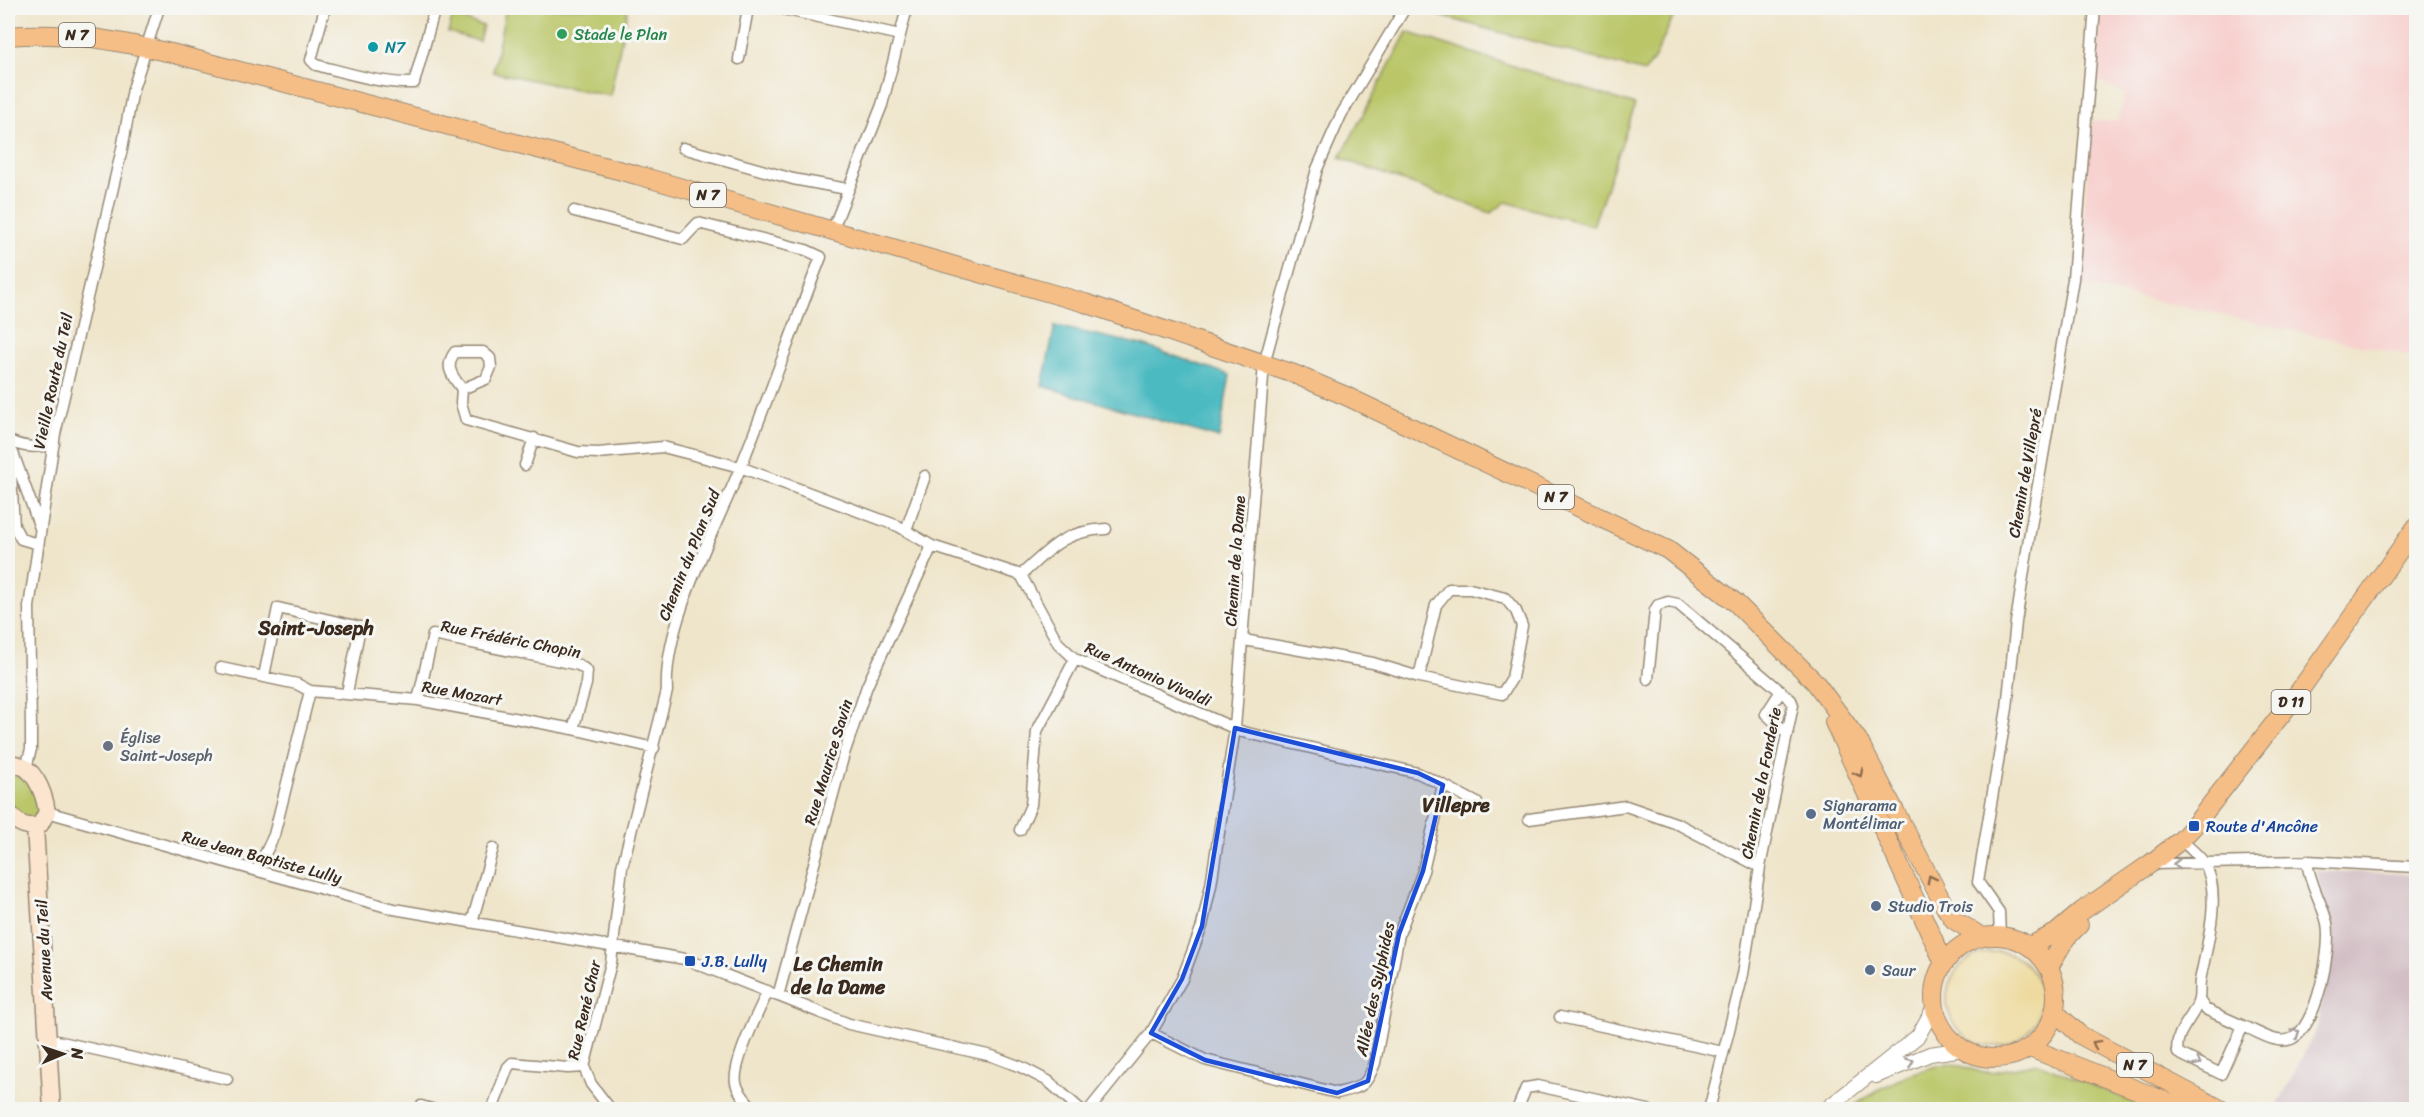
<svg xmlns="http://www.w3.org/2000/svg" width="2424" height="1117" font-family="Sriracha,sans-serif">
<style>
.built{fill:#f7d0ce}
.industrial{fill:#d2bec4}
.green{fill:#bac668;stroke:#7a7843;stroke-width:1.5}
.sand{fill:#eeda9e;stroke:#94825e;stroke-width:1.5}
.water{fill:#4bbac1;stroke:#437270;stroke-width:1.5}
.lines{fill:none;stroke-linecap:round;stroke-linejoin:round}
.minor-casing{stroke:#958874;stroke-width:13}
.tertiary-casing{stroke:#958874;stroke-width:16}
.secondary-casing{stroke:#958874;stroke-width:19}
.primary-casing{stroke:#958874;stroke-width:20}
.minor{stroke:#fff;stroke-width:10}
.tertiary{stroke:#fff;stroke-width:14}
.secondary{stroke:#fbe5cf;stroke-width:16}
.primary{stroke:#f6be87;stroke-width:18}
.oneway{stroke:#8f6d4d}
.oneway2{stroke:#a79f9a}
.marked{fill:#1d4ed8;fill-opacity:0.2;stroke:#1d4ed8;stroke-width:4.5;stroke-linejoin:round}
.leisure-dot{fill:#2e9e5b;stroke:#f6f6f2;stroke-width:2}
.culture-dot{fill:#0f9aa8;stroke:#f6f6f2;stroke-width:2}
.worship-dot{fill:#6b7280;stroke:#f6f6f2;stroke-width:2}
.service-dot{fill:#5c6f8a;stroke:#f6f6f2;stroke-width:2}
.transit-dot{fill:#1a4fb4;stroke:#f6f6f2;stroke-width:2}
.labels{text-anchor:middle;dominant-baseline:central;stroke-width:6;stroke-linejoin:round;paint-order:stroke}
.shield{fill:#f6f6f2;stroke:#73675e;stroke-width:1.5}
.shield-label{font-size:15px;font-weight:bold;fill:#3b2a1e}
.leisure-label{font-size:16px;fill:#27864d;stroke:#f6f6f2;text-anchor:start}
.culture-label{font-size:16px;fill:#0d838f;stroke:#f6f6f2;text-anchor:start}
.street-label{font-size:16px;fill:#3b2a1e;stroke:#f6f6f2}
.worship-label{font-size:16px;fill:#5b616d;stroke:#f6f6f2;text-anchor:start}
.service-label{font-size:16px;fill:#4e5e75;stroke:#f6f6f2;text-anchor:start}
.transit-label{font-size:16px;fill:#164399;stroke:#f6f6f2;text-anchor:start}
.quarter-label{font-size:20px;font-weight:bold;fill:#3b2a1e;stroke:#f6f6f2}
</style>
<rect width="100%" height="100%" fill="#f6f6f2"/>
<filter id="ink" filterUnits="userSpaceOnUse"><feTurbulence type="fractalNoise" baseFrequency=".0167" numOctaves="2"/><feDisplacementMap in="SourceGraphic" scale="12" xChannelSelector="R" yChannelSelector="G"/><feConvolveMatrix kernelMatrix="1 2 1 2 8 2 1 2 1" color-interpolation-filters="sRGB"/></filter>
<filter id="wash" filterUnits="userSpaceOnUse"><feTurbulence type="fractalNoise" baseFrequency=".008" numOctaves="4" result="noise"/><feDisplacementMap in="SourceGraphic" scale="24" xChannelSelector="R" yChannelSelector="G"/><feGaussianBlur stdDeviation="1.35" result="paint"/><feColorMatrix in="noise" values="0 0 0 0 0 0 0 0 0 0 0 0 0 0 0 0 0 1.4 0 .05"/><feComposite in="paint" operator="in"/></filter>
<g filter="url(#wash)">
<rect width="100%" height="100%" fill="#efe5ca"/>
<path class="built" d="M2102 8H2416V357L2078 284 2092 121H2118L2125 94 2096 79Z"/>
<path class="industrial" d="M2316 871 2416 874V1109L2284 1110 2277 1106 2317 1028 2334 937Z"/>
<path class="green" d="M506 8H628L610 96 493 72Z
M1425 8H1677L1654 60 1644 72 1423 11Z
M453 16 483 26 479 41 448 32Z
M1407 32 1635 105 1593 226 1506 202 1491 213 1340 158Z
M15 773 22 774 31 785 40 810 36 818 30 821C4 809 8 801 8 775Z
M1951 1063 1981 1072H1992L2038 1063 2151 1109H1850C1880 1087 1913 1069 1951 1063Z"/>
<path class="sand" d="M1947 999a47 47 0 1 1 94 0a47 47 0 1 1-94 0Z"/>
<path class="water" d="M1055 326 1142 345 1230 375 1219 438 1042 386Z"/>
</g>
<g filter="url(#ink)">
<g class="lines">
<defs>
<path id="minor" d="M325 8 311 60 316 65C348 73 381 84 414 83L435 8
M778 8 900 35
M739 59 748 8
M683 148 793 179 847 189
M574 211 683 239 698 223 806 250 821 257C793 328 768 400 739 471 714 532 663 625 667 691L622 867 611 963 584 1067 591 1084 611 1110
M832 231 882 105 907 8
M462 389 486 379 491 367 490 358 483 352H455C444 367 452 376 462 389L461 403 466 420 578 452 598 453 663 447 740 467 898 526 932 546 1021 575 1058 643 1075 659 1243 732 1418 773 1443 785 1423 871 1399 934 1375 1063C1366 1087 1362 1087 1337 1093L1205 1060 1151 1033
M9 441 14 526 21 539 38 544
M9 441C25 448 36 448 54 444
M13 453 40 528
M525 465 534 438
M906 530 925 476
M1021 575C1051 548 1063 531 1106 529
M1244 640 1373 663 1419 677 1502 694 1512 678 1522 626 1516 611 1505 598 1470 589H1449L1436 605 1419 677
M221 668 297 684 310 691 418 700 573 729 654 748
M264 676 278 608 360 627 347 693
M1648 679 1655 610 1658 605 1668 602 1678 604 1791 700 1793 705 1760 867 1743 974 1709 1110
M1781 691 1766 714 1788 734
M418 700 433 635 579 665 587 671 586 684 573 729
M26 768 31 749V727L29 607 55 434 122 149 133 89 159 8
M1443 785 1477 803
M47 812 394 909 685 959 849 1024 992 1056 1021 1067 1048 1081 1081 1110
M1529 819 1626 806 1678 824 1760 867
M1020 830 1031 805 1037 731 1075 659
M2181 840C2188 847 2198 854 2204 863 2223 892 2206 949 2200 981 2199 987 2200 993 2199 999 2195 1018 2173 1031 2178 1053L2221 1074 2243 1026 2205 1009 2199 1000
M2153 864 2307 861 2416 867
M257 871 274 835 310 691
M472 922 493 848
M2000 936 1999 912 1978 882 2007 708 2016 622 2029 538 2073 279 2095 8
M778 996 844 754 867 686 932 546
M1560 1017 1723 1052
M2243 1026C2257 1031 2276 1045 2291 1039 2317 1028 2332 948 2327 923 2322 902 2309 883 2307 861
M48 1039 227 1079
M421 1106 435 1110
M492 1110 508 1067 512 1063 568 1068 584 1067
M754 1110C748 1102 738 1093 736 1083 732 1064 759 1010 768 991
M1089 1110 1151 1033 1182 979 1202 926 1211 885 1235 728 1264 364 1317 169 1341 115 1405 8
M1517 1110 1526 1088 1538 1086 1648 1110"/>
<path id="tertiary" d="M1876 1076 1930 1054 1963 1049
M1825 1110 1918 1036 1935 1006"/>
<path id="secondary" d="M8 764C33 761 44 792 47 812L40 825C25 829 16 823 8 811
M35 827 52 1110"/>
<path id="primary" d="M8 36C65 31 114 40 171 53L637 175 1085 303 1294 374 1346 396 1668 550 1736 603 1815 682 1858 740 1945 907 1954 920 1982 937
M1834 722 1944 963
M1934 997a61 61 0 1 1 122 0a61 61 0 1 1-122 0Z
M2030 946 2056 933 2082 911 2150 864 2181 840 2194 826 2295 697 2416 527
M2049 967 2066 938 2079 925
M2055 1012 2080 1035 2222 1110
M2030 1048 2188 1110"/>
</defs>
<use href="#minor" class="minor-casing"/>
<use href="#tertiary" class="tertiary-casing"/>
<use href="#secondary" class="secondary-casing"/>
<use href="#primary" class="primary-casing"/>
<use href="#minor" class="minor"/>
<use href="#tertiary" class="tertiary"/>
<use href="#secondary" class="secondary"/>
<use href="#primary" class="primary"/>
</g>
<defs><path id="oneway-chevron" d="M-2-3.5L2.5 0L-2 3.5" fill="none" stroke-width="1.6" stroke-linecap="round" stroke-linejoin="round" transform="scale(1.5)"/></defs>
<g class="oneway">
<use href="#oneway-chevron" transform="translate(1859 773) rotate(64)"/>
<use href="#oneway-chevron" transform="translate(1931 879) rotate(-117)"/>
<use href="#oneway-chevron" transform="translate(2096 1044) rotate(-151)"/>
</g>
<g class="oneway2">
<use href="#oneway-chevron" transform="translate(2177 864) rotate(180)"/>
<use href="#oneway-chevron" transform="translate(2296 1033) rotate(-34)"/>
<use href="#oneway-chevron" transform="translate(1910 1062) rotate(-23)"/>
<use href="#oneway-chevron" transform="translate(2197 1062) rotate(26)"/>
</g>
</g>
<path class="marked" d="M1235 728 1418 773 1443 785 1423 871 1399 934 1368 1081 1337 1093 1205 1060 1151 1033 1182 979 1202 926Z"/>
<circle class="leisure-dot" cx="562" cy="34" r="6"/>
<circle class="culture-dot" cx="373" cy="47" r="6"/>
<circle class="worship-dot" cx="108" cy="746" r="6"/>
<g class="service-dot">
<circle cx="1811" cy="814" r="6"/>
<circle cx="1876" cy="906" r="6"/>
<circle cx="1870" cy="970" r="6"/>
</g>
<g class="transit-dot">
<rect x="2188" y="820" width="12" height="12" rx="3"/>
<rect x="684" y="955" width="12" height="12" rx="3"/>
</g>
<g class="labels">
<g class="shield">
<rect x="59" y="23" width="36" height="24" rx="4.5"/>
<rect x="690" y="183" width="36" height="24" rx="4.5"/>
<rect x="1538" y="485" width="36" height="24" rx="4.5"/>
<rect x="2271.5" y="690" width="39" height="24" rx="4.5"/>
<rect x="2117" y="1053" width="36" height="24" rx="4.5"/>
</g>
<g class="shield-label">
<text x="77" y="35">N 7</text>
<text x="708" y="195">N 7</text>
<text x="1556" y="497">N 7</text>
<text x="2291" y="702">D 11</text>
<text x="2135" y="1065">N 7</text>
</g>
<g class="leisure-label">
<text x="574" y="34">Stade le Plan</text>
</g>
<g class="culture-label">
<text x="385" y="47">N7</text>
</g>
<g class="street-label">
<text transform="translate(53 381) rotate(-78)">Vieille Route du Teil</text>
<text transform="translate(2025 473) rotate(-80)">Chemin de Villepré</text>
<text transform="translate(689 555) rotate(-68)">Chemin du Plan Sud</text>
<text transform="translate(1235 561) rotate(-86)">Chemin de la Dame</text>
<text transform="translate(511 639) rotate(11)">Rue Frédéric Chopin</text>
<text transform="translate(1148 674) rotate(24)">Rue Antonio Vivaldi</text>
<text transform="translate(462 693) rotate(10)">Rue Mozart</text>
<text transform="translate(828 762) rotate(-73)">Rue Maurice Savin</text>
<text transform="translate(1761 783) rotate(-79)">Chemin de la Fonderie</text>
<text transform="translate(262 857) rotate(15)">Rue Jean Baptiste Lully</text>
<text transform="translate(44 950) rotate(-93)">Avenue du Teil</text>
<text transform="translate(1375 989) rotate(-78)">Allée des Sylphides</text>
<text transform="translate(584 1010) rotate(-77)">Rue René Char</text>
</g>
<g class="worship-label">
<text x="120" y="737">Église<tspan x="120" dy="18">Saint-Joseph</tspan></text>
</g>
<g class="service-label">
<text x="1823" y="805">Signarama<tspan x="1823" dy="18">Montélimar</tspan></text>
<text x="1888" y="906">Studio Trois</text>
<text x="1882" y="970">Saur</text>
</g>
<g class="transit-label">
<text x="2206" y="826">Route d'Ancône</text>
<text x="702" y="961">J.B. Lully</text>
</g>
<g class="quarter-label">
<text x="316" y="628">Saint-Joseph</text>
<text x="1456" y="805">Villepre</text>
<text x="838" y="964">Le Chemin<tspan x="838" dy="23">de la Dame</tspan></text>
</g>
</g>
<rect width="2424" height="1117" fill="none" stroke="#f6f6f2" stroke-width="30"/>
<g transform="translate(63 1054) rotate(88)" stroke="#f6f6f2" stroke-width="4.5" paint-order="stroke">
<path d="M0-4.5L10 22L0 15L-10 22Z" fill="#3b2a1e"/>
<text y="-9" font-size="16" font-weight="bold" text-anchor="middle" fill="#3b2a1e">N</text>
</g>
</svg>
